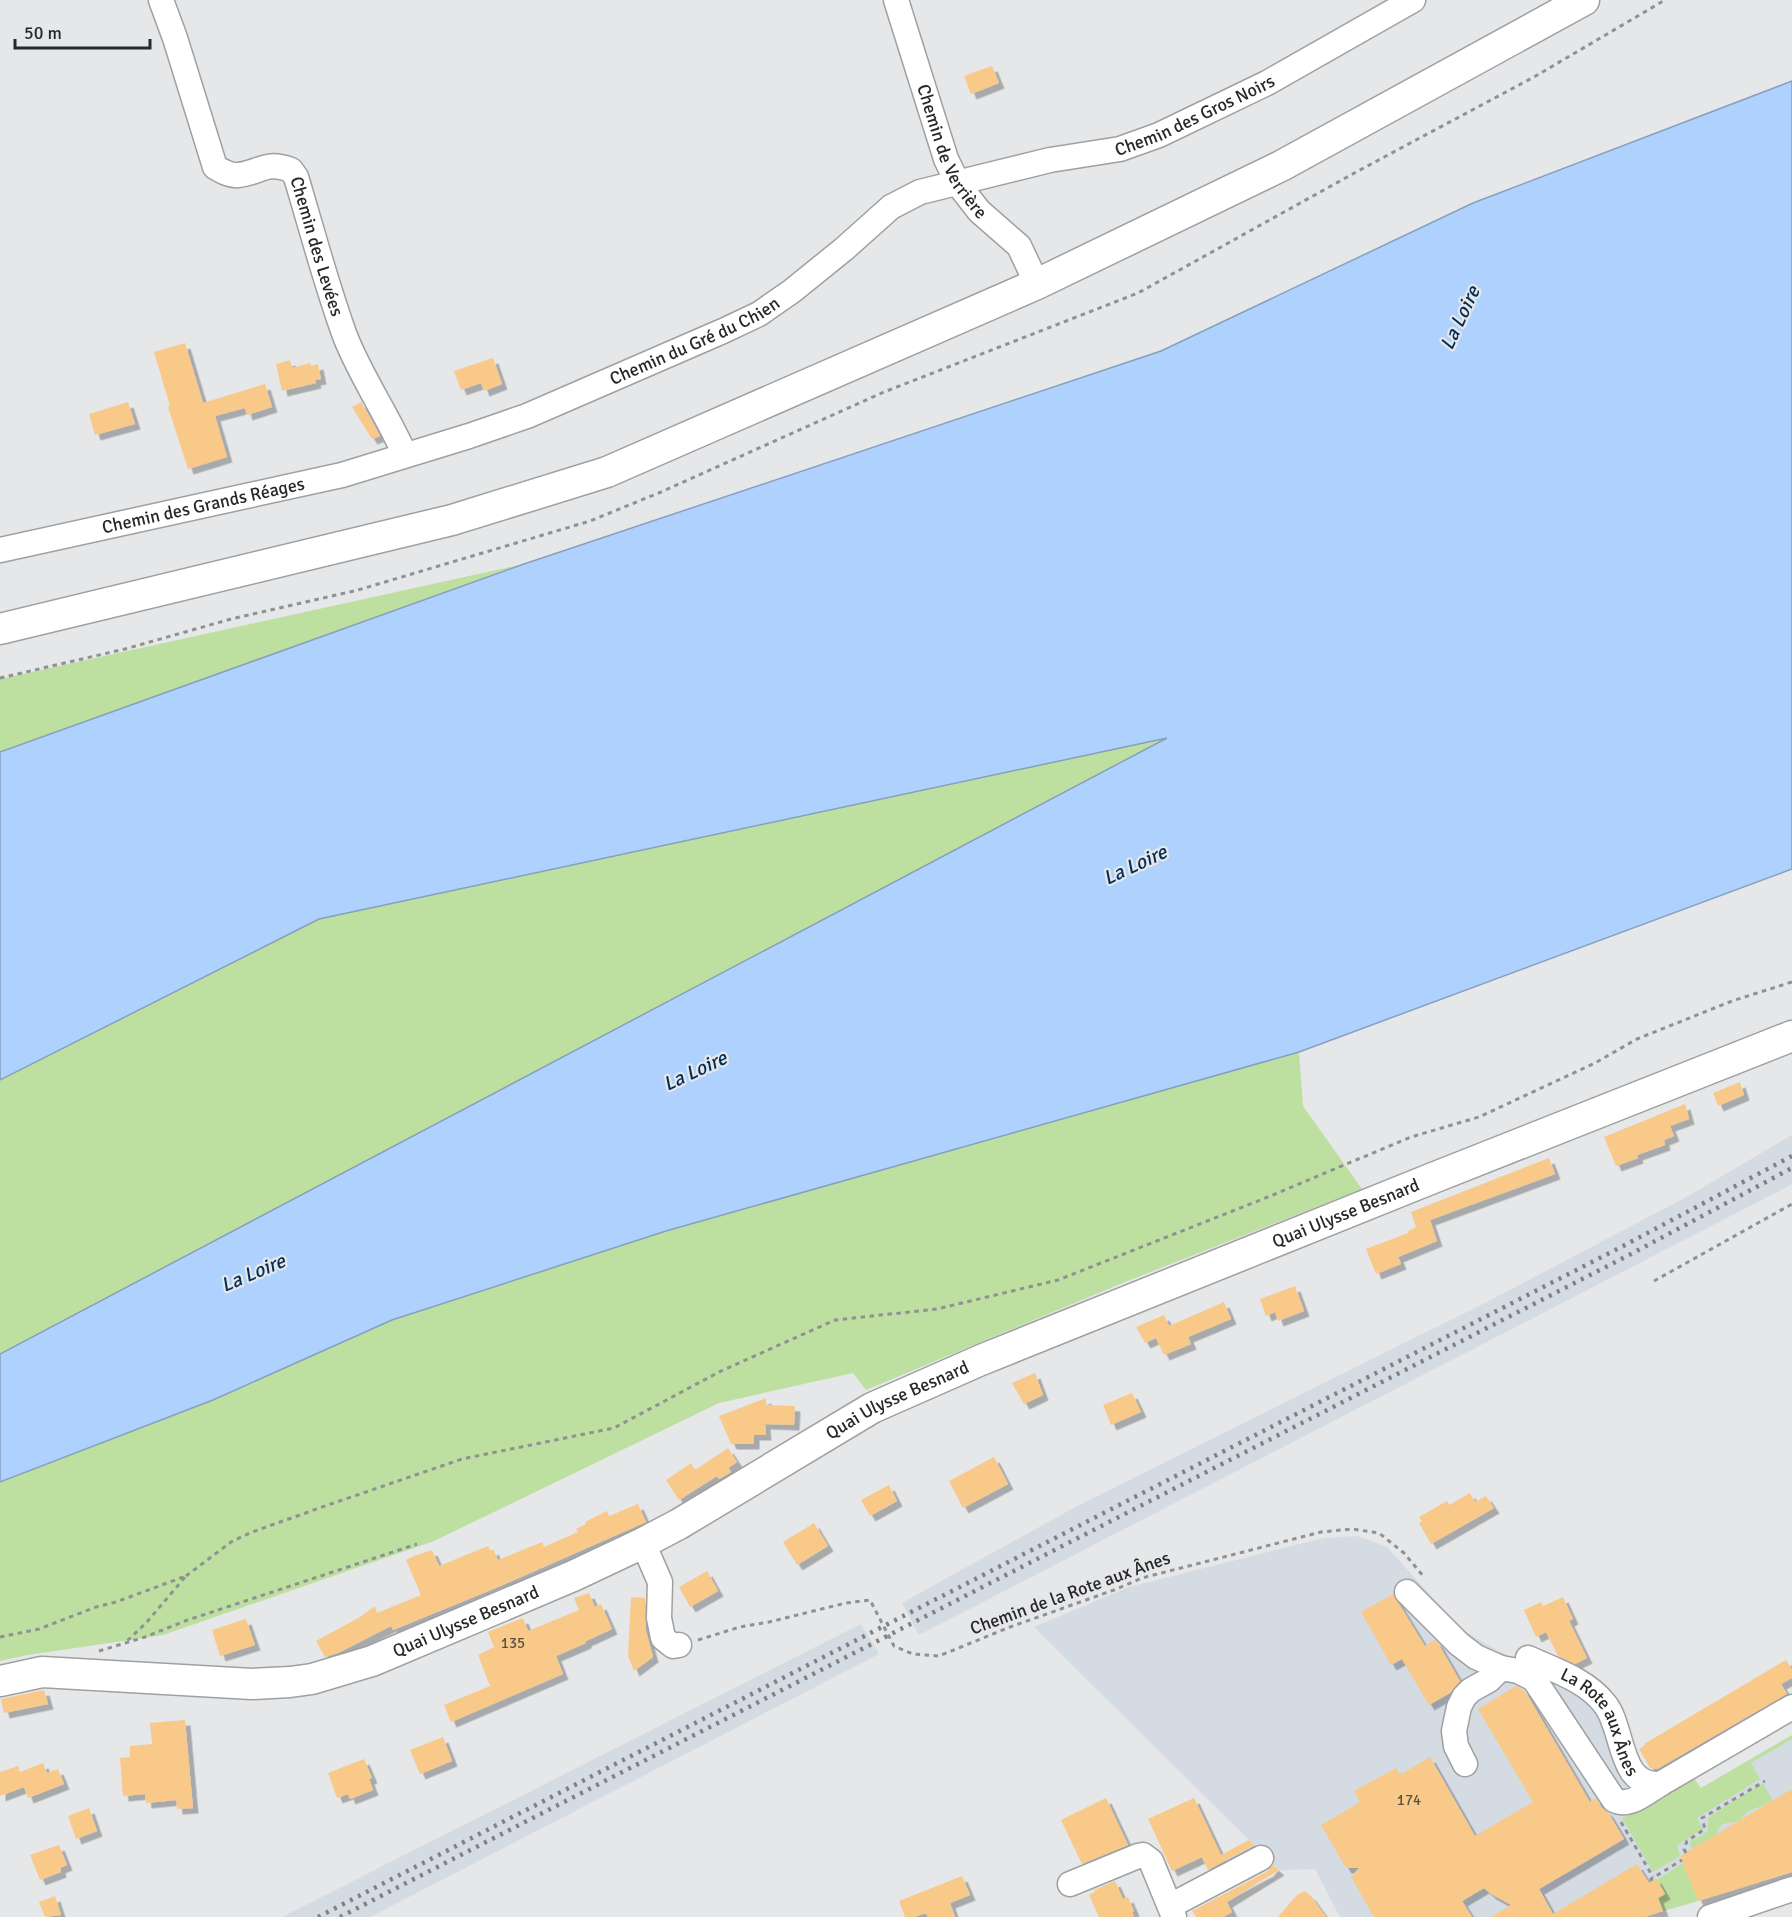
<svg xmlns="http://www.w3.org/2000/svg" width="1792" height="1917" font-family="Signika,sans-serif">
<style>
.built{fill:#d4dbe3}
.green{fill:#bde0a1}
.water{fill:#aed2fd;stroke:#869fbd;stroke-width:1.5}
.building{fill:#f9c98a;filter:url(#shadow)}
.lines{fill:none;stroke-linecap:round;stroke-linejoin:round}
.minor-casing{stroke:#9fa0a2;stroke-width:27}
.major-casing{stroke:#9fa0a2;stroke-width:33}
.path{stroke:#8f9192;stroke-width:3;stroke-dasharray:4.5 4.5;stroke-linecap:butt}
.minor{stroke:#fff;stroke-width:24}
.major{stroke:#fff;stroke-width:30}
.rail{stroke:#808183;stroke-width:4.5;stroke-dasharray:3 6;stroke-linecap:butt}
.labels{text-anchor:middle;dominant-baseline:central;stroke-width:4.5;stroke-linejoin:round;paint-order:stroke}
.number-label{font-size:15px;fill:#5c5041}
.street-label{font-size:18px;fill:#282829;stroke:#e5e7e9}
.water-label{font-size:20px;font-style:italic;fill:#032d59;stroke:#e5e7e9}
</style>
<defs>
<filter id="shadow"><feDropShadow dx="5.5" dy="5.5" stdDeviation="0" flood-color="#0004"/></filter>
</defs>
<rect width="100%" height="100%" fill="#e5e7e9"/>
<path class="built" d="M1792 1135V1184L1781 1190 919 1635 902 1603 1079 1505 1491 1300 1692 1194Z
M1357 1536 1387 1547 1461 1629 1497 1650 1589 1696 1601 1711 1626 1786 1640 1807 1701 1788 1792 1735V1872L1645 1917H1340L1315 1869 1279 1870 1277 1868 1034 1627 1129 1587 1324 1538Z
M861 1624 879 1654 370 1917H282Z"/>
<path class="green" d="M524 564 0 752V679Z
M1169 737 0 1354V1080L319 919Z
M1299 1052 1303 1106 1362 1189 1125 1282 866 1390 853 1373 719 1403 434 1541 163 1635 28 1655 0 1661V1482L213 1400 392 1320 666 1231Z
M1792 1735V1739L1751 1763 1760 1779 1697 1818 1703 1829 1677 1845 1680 1856 1653 1872 1622 1818 1693 1777 1701 1788Z
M1763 1783 1773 1801C1761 1808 1748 1808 1740 1820 1728 1825 1719 1820 1717 1835L1692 1849 1690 1845 1691 1841 1705 1833 1708 1830V1819L1710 1816Z
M1683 1863 1698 1901 1663 1911 1658 1898 1665 1894 1657 1880Z"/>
<path class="water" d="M1792 81V869L1299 1052 666 1231 392 1320 213 1400 0 1482V1354L1167 738 319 919 0 1080V752L524 564 1161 351 1473 203Z"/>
<path class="building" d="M992 66 999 83 971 94 964 76Z
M185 343 203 403 265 384 272 407 247 415 245 408 215 416 227 457 188 469 168 407 170 406 154 352Z
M493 358 502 384 484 391 481 383 461 390 454 371Z
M290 360 292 368 310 363 311 366 318 364 321 379 315 380 316 383 282 391 276 364Z
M128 402 135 424 95 435 89 414Z
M361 402 370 417 380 436 372 439 352 407Z
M1740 1082 1744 1095 1718 1106 1713 1093Z
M1685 1104 1689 1119 1670 1126 1674 1136 1664 1140 1665 1145 1637 1155 1638 1158 1616 1166 1604 1137Z
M1549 1158 1555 1174 1430 1220 1437 1241 1398 1257 1401 1264 1376 1274 1366 1249 1408 1233V1231L1416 1227 1411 1212Z
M1295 1286 1304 1311 1278 1321 1275 1312 1266 1316 1260 1299Z
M1224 1302 1231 1319 1188 1337 1191 1344 1164 1355 1156 1338 1145 1343 1136 1327 1164 1315 1169 1326Z
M1035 1373 1043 1395 1024 1404 1012 1383Z
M1132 1393 1141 1412 1111 1425 1103 1405Z
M766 1398V1405L795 1406 794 1425 765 1424 766 1435H754V1444H731L719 1416Z
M728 1448 737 1462 728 1468 731 1472 719 1479 717 1476 679 1500 666 1480 691 1463 695 1470Z
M994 1457 1008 1484 963 1508 949 1481Z
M889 1485 897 1501 870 1516 861 1500Z
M1470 1493 1475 1502 1486 1496 1494 1508 1431 1544 1419 1523 1422 1521 1419 1517 1447 1501 1449 1505Z
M638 1504 646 1522 498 1587 393 1630 391 1626 338 1653 325 1657 316 1641 360 1617 375 1606 377 1613 421 1595 406 1560 414 1556 432 1550 439 1566 488 1546 491 1551 493 1549 498 1560 542 1542 544 1547 578 1532 576 1529 586 1524 585 1522 607 1511 609 1516Z
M814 1523 828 1546 797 1565 783 1542Z
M707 1571 718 1591 690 1607 679 1587Z
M589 1593 595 1607 601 1604 612 1629 586 1641V1643L556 1656 563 1674 451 1722 444 1705 490 1686 478 1655 494 1647 488 1632 523 1618 528 1631 579 1610 574 1598Z
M1393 1594 1425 1646 1435 1640 1438 1643 1460 1681 1450 1693 1429 1705 1402 1659 1391 1665 1361 1612Z
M631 1597 645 1598 646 1631 653 1657 634 1671 628 1656Z
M1563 1597 1573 1619 1569 1621 1587 1658 1575 1664 1558 1656 1546 1632 1536 1637 1524 1610 1541 1602 1543 1606Z
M246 1619 255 1645 220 1656 212 1630Z
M1786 1660 1792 1670V1678L1781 1684 1787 1694 1657 1769 1650 1768 1639 1749 1645 1745 1644 1744Z
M1516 1686 1524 1690 1528 1696 1590 1802 1596 1798 1602 1808 1608 1812 1624 1839 1539 1889 1553 1914 1637 1864 1649 1883 1656 1878 1665 1894 1658 1898 1663 1911 1645 1917H1491L1511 1905 1491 1894 1484 1888 1462 1901 1472 1917H1374L1351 1877 1359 1868H1346L1321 1825 1360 1802 1354 1791 1396 1768 1400 1775 1430 1757 1475 1836 1533 1802 1478 1709Z
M44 1690 48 1704 4 1713 1 1699Z
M185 1720 193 1808 177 1809 176 1800 146 1803 145 1794 123 1796 120 1758 130 1757V1746L152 1744 150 1723Z
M443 1737 452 1761 420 1774 410 1750Z
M364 1759 372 1778 369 1779 373 1790 350 1799 348 1794 337 1798 328 1773Z
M43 1763 47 1773 58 1769 64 1784 28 1798 24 1787 0 1796V1772L18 1766 20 1772Z
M1792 1789V1872L1698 1901 1680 1856Z
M1106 1798 1128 1845 1082 1864 1061 1820Z
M1194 1798 1221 1855 1249 1840 1254 1845 1208 1870 1202 1857 1172 1871 1148 1819Z
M89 1808 97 1831 76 1839 68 1816Z
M59 1845 67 1865 60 1868 61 1872 40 1880 30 1855Z
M1273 1865 1279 1870 1227 1902 1232 1912 1223 1917H1196L1192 1911 1268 1871Z
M962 1876 970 1895 950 1903 955 1917H928L926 1913 914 1917H905L899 1901Z
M1115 1881 1123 1899 1128 1897 1134 1911 1132 1912 1134 1917H1099L1089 1895 1095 1892 1094 1890Z
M1304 1891 1311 1896 1326 1917H1278L1297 1895Z
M55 1896 61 1915 45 1917 39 1902Z"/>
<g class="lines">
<defs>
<g id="minor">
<path id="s1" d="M161 0 175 38 215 167C222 171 230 176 238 175 260 173 265 160 291 170L296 177C312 230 326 284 345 336 361 377 387 414 405 455"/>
<path id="s2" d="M896 0 946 159 958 184 979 211 1019 246 1037 284"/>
<path id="s3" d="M0 550 342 475 469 436 527 416 723 331 759 314 792 291 844 249 891 207 920 192 1050 160 1120 149 1159 135 1267 83 1413 0"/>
<path d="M643 1543 660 1582 659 1618 663 1638 673 1646 679 1645"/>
<path d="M1407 1592 1459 1644 1476 1657 1501 1668"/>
<path id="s4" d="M1528 1658C1554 1670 1586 1680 1604 1703 1625 1727 1617 1787 1660 1784L1792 1707"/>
<path d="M1465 1764 1456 1746 1454 1731 1459 1707 1464 1697 1471 1690 1489 1680 1501 1668 1518 1671 1534 1679 1614 1800C1630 1808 1646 1792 1660 1784"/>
<path d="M1070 1884 1138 1856 1143 1855 1151 1861 1174 1917"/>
<path d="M1170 1906 1261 1858"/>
<path d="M1710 1917 1792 1889"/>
</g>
<g id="major">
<path d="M0 629 452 520 607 472 1037 284 1281 166 1584 0"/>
<path id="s5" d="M0 1681 42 1672 252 1684 290 1682 312 1679 372 1661 573 1576 643 1543 679 1524 872 1408 981 1360 1433 1178 1792 1036"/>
</g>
</defs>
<use href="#minor" class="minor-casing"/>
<use href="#major" class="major-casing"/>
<path class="path" d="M0 678 125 649 231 619 358 590 590 521 661 492 884 392 1138 293 1358 171 1534 77 1665 0
M1654 1281 1792 1204
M186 1576 231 1542 252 1532 328 1505 462 1459 614 1428 721 1371 835 1320 937 1309 1058 1280 1263 1199 1411 1137 1479 1117 1595 1063 1637 1039 1732 1001 1792 982
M0 1637 39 1629 96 1607 116 1602 186 1576 146 1623 126 1642
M698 1640 740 1627 769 1622 846 1603 870 1600 894 1646 913 1654 939 1656 1010 1627 1114 1590 1142 1578 1321 1532 1352 1529 1379 1533 1404 1553 1424 1577
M99 1651 145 1637 185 1621 417 1544
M1621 1822 1653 1877
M1686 1853 1684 1849 1687 1841 1705 1829 1702 1818 1765 1781
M1652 1881 1651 1879 1682 1860"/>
<use href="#minor" class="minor"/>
<use href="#major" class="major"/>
<path class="rail" d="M318 1917 1625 1245 1792 1156
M340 1917 1631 1254 1792 1168"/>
</g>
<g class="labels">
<g class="number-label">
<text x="513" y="1643">135</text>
<text x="1409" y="1800">174</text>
</g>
<g class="street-label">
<text stroke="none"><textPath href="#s3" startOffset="1287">Chemin des Gros Noirs</textPath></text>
<text stroke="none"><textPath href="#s2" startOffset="162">Chemin de Verrière</textPath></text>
<text stroke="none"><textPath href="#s1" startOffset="336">Chemin des Levées</textPath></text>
<text stroke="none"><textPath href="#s3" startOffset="728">Chemin du Gré du Chien</textPath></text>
<text stroke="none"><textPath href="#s3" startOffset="208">Chemin des Grands Réages</textPath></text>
<text stroke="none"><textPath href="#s5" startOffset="1450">Quai Ulysse Besnard</textPath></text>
<text stroke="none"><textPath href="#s5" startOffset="964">Quai Ulysse Besnard</textPath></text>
<text transform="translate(1070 1593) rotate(-20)">Chemin de la Rote aux Ânes</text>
<text stroke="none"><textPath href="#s5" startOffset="478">Quai Ulysse Besnard</textPath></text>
<text stroke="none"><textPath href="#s4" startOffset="102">La Rote aux Ânes</textPath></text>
</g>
<g class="water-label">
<text transform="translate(1460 318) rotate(-65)">La Loire</text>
<text transform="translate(1135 865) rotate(-25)">La Loire</text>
<text transform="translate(695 1071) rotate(-25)">La Loire</text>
<text transform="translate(253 1273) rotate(-23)">La Loire</text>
</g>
</g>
<path d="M15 39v9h135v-9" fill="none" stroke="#282829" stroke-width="3"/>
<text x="24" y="39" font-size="18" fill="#282829" stroke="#e5e7e9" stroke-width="4.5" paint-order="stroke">50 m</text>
</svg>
